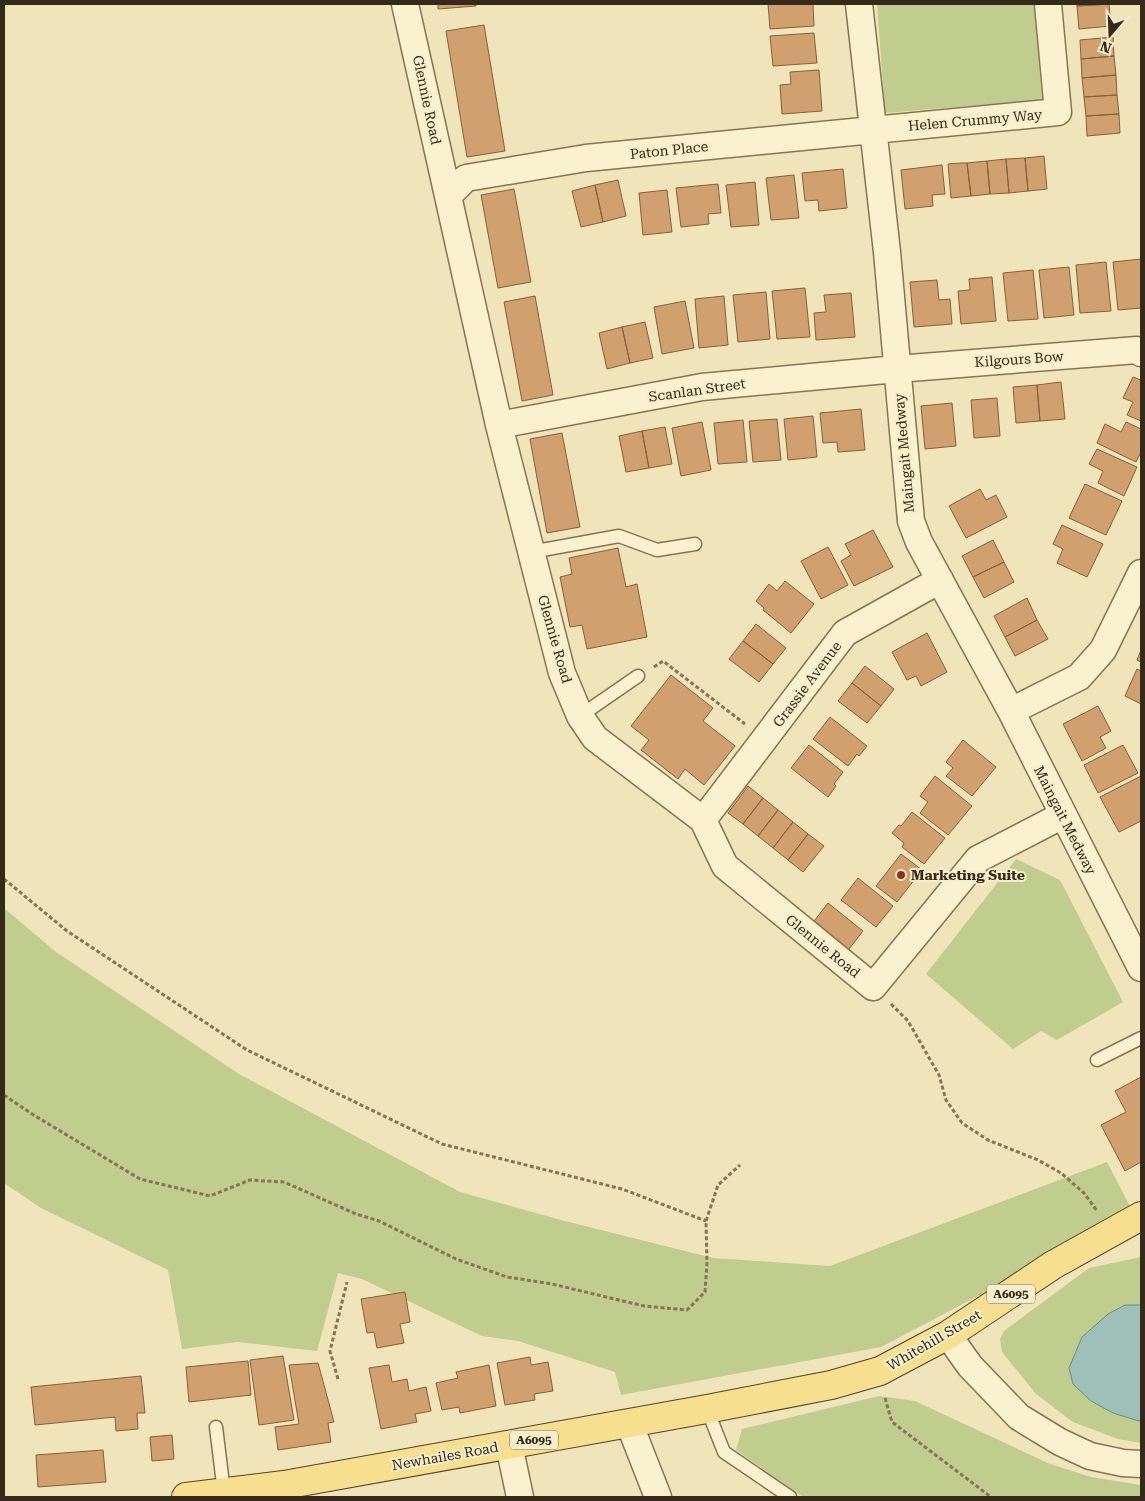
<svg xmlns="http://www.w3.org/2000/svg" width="1145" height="1501" font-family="'Roboto Serif',serif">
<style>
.green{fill:#c0cd8f}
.water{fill:#9fc0b9;stroke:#678d87}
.building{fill:#d0a06e;stroke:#875f39}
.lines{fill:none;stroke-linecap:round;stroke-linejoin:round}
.service-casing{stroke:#877454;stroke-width:15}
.minor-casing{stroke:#877454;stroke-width:29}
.primary-casing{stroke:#544129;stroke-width:30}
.path{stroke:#877454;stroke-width:3;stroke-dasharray:4 2.5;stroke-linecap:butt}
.service{stroke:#faf1ce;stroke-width:12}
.minor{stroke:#faf1ce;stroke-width:26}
.primary{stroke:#f6df8f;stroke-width:28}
.poi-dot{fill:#992b21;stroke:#f7eeca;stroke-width:2}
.labels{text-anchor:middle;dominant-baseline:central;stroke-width:4;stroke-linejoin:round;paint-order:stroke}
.shield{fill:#f7eeca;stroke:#6f644f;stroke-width:1}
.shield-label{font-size:12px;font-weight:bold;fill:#35291a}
.street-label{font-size:14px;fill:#35291a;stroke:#f7eeca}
.poi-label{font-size:14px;font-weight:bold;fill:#35291a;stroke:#f7eeca;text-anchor:start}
</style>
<rect width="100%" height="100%" fill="#f0e4ba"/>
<path class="green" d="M877 4H1034L1042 100 885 113Z
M1016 859 1060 880 1123 1002 1057 1040 1041 1031 1013 1049 926 974Z
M4 908 56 952 239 1074 460 1192 561 1220 713 1258 830 1266 1107 1162 1134 1214 881 1347 621 1395 615 1372 518 1341 482 1336 362 1279 338 1273 317 1351 238 1342 182 1349 168 1270 41 1208 4 1183Z
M1141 1257V1443L1118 1439 1073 1422 1036 1394 1002 1352 1000 1339 1004 1331 1089 1268Z
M879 1396 915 1401 1050 1464 1091 1477 1141 1485V1497H803L736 1450 742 1429Z"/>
<path class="water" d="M1125 1305H1141V1420L1139 1421 1113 1413 1091 1401 1073 1384 1069 1368 1082 1337 1108 1314Z"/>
<path class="building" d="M438 4H476V6L438 9Z
M768 4H813L814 26 770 29Z
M1077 4H1109L1077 6Z
M1109 4 1111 26 1079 29 1077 6Z
M484 25 505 151 467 157 446 31Z
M814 33 817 63 773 66 770 36Z
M1113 37 1114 56 1081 59 1080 40Z
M1114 56 1116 75 1082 78 1081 59Z
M819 70 822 111 782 114 780 85 791 84 790 72Z
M1116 75 1117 95 1084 97 1082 78Z
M1117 95 1119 114 1086 116 1084 97Z
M1119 114 1120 133 1087 136 1086 116Z
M1044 156 1047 189 1028 191 1025 158Z
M1025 158 1028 191 1009 193 1006 159Z
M1006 159 1009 193 990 194 987 161Z
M987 161 990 194 971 196 967 163Z
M961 163H967L971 196 951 198 948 164Z
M942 165 945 194 932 195 933 206 905 209 901 170Z
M843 169 847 208 819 211 818 200 805 201 802 173Z
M794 175 799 218 771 220 766 178Z
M618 180 626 216 603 222 595 185Z
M755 182 759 225 731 227 726 185Z
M718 184 721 213 708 214 709 224 681 227 676 188Z
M595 185 603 222 581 227 572 191Z
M514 189 531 282 498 288 481 195Z
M667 190 672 232 643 235 639 193Z
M1141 259V308L1118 310 1113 262Z
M1106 262 1111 311 1080 313 1076 265Z
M1069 267 1074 315 1044 318 1039 270Z
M1033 270 1038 319 1008 321 1003 273Z
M992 277 996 321 961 324 958 291 970 290 969 279Z
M937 280 939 300 950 299 952 324 914 327 910 282Z
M805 288 810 337 777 339 772 291Z
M766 292 770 339 738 342 733 295Z
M851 293 855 337 816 340 814 313 826 312 824 295Z
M535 296 553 395 522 401 504 302Z
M724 296 728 345 699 348 695 299Z
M685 301 694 348 662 354 654 307Z
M645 322 653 358 630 363 622 327Z
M622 327 630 363 607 369 599 333Z
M1133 377 1141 380V421L1127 415 1133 402 1123 398Z
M1061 382 1065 419 1040 421 1037 385Z
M1037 385 1040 421 1016 423 1013 387Z
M997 398 1000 436 974 438 971 400Z
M952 403 956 446 925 449 921 406Z
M861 409 865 450 838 452 837 442 823 443 820 413Z
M813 416 817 457 788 460 784 419Z
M777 419 781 460 753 462 749 421Z
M743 420 747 462 718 464 714 423Z
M702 422 711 470 681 476 672 428Z
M1126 422 1141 429V452L1136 462 1097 443 1105 424 1121 432Z
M665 427 672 464 649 468 642 431Z
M642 431 649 468 626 472 619 436Z
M562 433 580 527 547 533 530 439Z
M1097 449 1137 467 1124 496 1098 483 1103 471 1089 464Z
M1085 484 1122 501 1106 535 1069 518Z
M980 489 986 500 996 495 1007 517 966 538 949 506Z
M1062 525 1103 544 1087 577 1057 563 1063 549 1053 544Z
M873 530 893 567 854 586 841 561 851 555 845 544Z
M993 540 1004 562 973 577 962 556Z
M828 547 848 585 821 599 801 561Z
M618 548 626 587 637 584 647 637 587 649 582 625 570 627 560 577 572 574 569 558Z
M1004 562 1014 582 984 598 973 577Z
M785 581 814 604 791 633 763 610 764 608 756 601 769 584 777 591Z
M1027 598 1037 620 1005 637 994 616Z
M1037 620 1048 639 1015 656 1005 637Z
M756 624 786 648 773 664 743 641Z
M927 633 947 672 921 686 916 676 907 680 892 652Z
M743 641 773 664 759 682 729 659Z
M1141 650V662L1137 660Z
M865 666 894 689 881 706 852 683Z
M1137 669 1141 671V704L1125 696Z
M671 675 713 708 703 721 735 746 704 785 685 769 678 779 641 750 649 740 631 726Z
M852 683 881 706 867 723 838 701Z
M1098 706 1111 731 1100 737 1106 748 1082 761 1063 724Z
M830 717 867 746 859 756 857 754 848 766 813 739Z
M963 740 996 767 972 796 946 776 953 768 946 762Z
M809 745 843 772 834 784 836 786 828 797 791 768Z
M1123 745 1138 773 1098 793 1084 765Z
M935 776 972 806 948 835 920 813 928 802 920 796Z
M1141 776V821L1119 832 1100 797Z
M748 786 763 798 743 824 728 813Z
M763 798 778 810 758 836 743 824Z
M778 810 793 822 773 848 758 836Z
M912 812 945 838 924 864 902 847 904 843 892 833 899 825 901 826Z
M793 822 808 834 788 860 773 848Z
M808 834 824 846 803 872 788 860Z
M901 854 922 870 897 902 876 886Z
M858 878 893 906 876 927 841 900Z
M828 903 863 931 846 953 811 925Z
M1141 1077V1162L1125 1171 1101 1125 1126 1112 1115 1091Z
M405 1292 410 1322 400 1324 404 1343 377 1348 374 1332 367 1333 361 1299Z
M283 1356 294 1420 259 1425 250 1360Z
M530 1357 531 1365 548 1362 553 1391 534 1394 535 1400 505 1405 497 1363Z
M248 1361 251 1395 189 1402 186 1367Z
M318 1363 334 1422 328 1423 331 1442 278 1450 275 1427 299 1424 289 1365Z
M389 1365 392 1382 407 1379 409 1391 426 1387 431 1411 415 1414 417 1422 381 1429 369 1368Z
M489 1365 496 1406 460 1413 459 1407 442 1410 436 1383 458 1378 456 1372Z
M141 1376 145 1413H137L138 1429 116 1431 115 1417 35 1425 31 1387Z
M172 1435 174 1459 152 1461 150 1437Z
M103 1450 106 1482 38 1487 36 1455Z"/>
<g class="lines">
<defs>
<path id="service" d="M531 552 619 536 657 550 695 544
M580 716 638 676
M1097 1060 1141 1038
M707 1409 724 1452 790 1497
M216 1427 224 1492"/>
<path id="minor" d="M405 4 448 196
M859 4 887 252 911 521 919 542 1011 711 1141 968
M1048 4 1058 112 586 158 466 178 448 196 499 425 562 673 580 716 595 738 703 820 725 866 873 987 978 859 1063 815
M499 425 702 387 897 369 1137 350 1141 353
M1011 711 1079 677 1103 650 1141 573
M703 820 845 633 940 580
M948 1335 970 1366 1019 1417 1060 1442 1090 1456 1123 1463 1141 1464
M629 1423 658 1497
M509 1445 520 1497"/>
<path id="primary" d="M186 1497 284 1485 707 1409 831 1385 880 1371 948 1335 1053 1265 1141 1216"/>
</defs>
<use href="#service" class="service-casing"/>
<use href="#minor" class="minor-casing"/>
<use href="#primary" class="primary-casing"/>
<path class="path" d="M654 667 663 661 745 724
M4 879 67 931 247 1050 442 1144 622 1189 706 1221
M891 1004 908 1021 939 1075 946 1100 962 1123 988 1140 1038 1160 1061 1173 1084 1193 1097 1211
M4 1095 32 1114 140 1179 210 1196 250 1180 284 1182 356 1214 379 1221 456 1259 507 1277 552 1284 644 1306 687 1310 705 1292 707 1263 706 1221 718 1185 740 1165
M338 1379 330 1351 347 1282
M885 1398 892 1422 991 1497"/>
<use href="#service" class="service"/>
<use href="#minor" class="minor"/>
<use href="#primary" class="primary"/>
</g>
<circle class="poi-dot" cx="901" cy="875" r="5"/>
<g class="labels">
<g class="shield">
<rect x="987" y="1284.5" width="48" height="19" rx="4"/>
<rect x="510" y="1430.5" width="48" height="19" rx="4"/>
</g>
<g class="shield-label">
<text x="1011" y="1294">A6095</text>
<text x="534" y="1440">A6095</text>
</g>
<g class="street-label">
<text transform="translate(427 100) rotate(78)">Glennie Road</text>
<text transform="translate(975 120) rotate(-5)">Helen Crummy Way</text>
<text transform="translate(669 150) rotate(-6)">Paton Place</text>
<text transform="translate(1019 359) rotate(-4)">Kilgours Bow</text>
<text transform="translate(697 390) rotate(-8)">Scanlan Street</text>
<text transform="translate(904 453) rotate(-95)">Maingait Medway</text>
<text transform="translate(555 639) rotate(74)">Glennie Road</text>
<text transform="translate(807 684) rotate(-53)">Grassie Avenue</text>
<text transform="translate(1065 820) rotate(63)">Maingait Medway</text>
<text transform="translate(823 946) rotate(39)">Glennie Road</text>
<text transform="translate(934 1340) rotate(-30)">Whitehill Street</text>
<text transform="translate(445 1456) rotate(-10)">Newhailes Road</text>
</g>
<g class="poi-label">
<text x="911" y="875">Marketing Suite</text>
</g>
</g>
<rect width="1145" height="1501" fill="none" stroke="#35291a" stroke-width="10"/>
<g transform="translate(1110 35) rotate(199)" stroke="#f7eeca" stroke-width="4" paint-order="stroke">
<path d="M0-4L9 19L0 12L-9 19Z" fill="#35291a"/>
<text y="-8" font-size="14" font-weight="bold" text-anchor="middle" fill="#35291a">N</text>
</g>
</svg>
